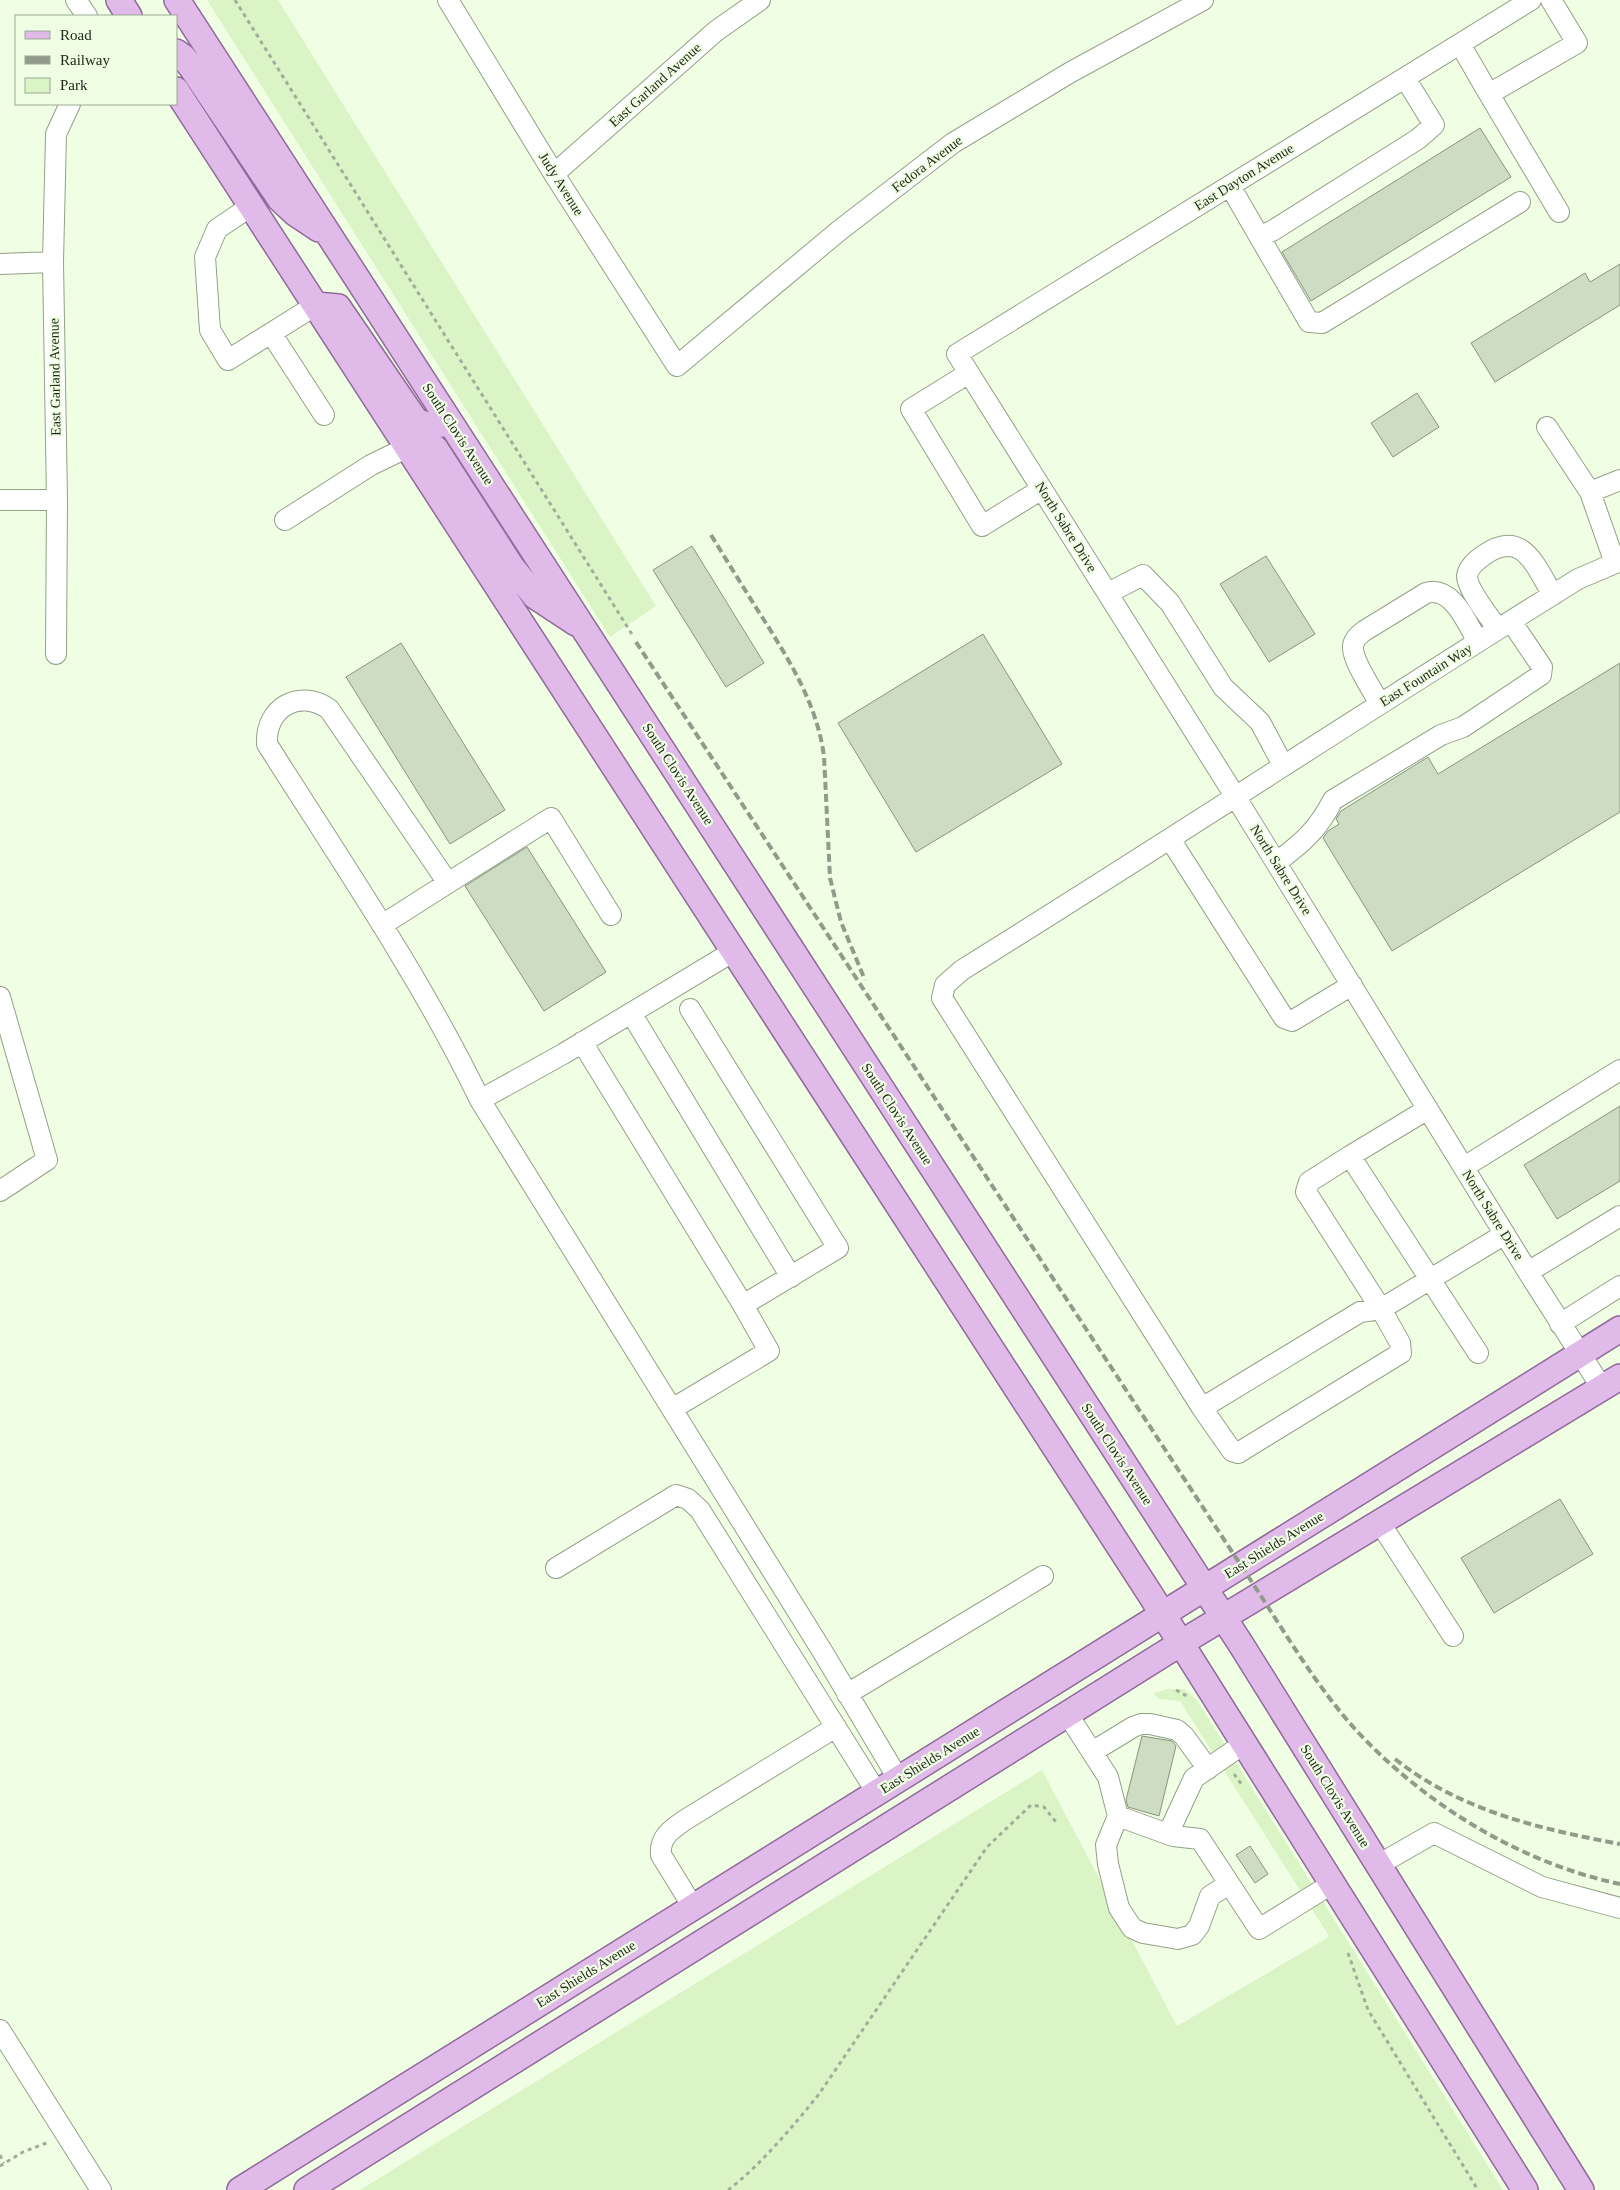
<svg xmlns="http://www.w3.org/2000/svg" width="1620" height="2190" font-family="'Times New Roman',serif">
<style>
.green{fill:#daf4c6}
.building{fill:#cddcc2;stroke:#87957d}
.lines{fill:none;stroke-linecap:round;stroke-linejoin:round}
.minor-casing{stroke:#93a188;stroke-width:22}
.major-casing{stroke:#906a9a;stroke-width:28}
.path{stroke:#a2ad99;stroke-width:3;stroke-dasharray:4 4;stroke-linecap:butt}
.minor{stroke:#fff;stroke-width:20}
.major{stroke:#e0bbea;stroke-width:25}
.rail{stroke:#919b89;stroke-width:4;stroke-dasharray:8 4;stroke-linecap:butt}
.labels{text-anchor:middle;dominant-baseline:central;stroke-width:4.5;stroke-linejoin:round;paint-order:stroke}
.street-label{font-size:14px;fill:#23281f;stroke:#f0ffe4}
</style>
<rect width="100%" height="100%" fill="#f0ffe4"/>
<path class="green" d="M207 0H278L656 606 610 637Z
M1168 1689H1184L1197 1700 1503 2190H360L1042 1770 1177 2026 1324 1940 1329 1936 1180 1701 1158 1699 1154 1693Z"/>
<path class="building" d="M1480 128 1511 177 1311 301 1282 252Z
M1620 264V305L1495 382 1471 343 1585 273 1590 282Z
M1417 393 1439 427 1393 457 1371 423Z
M692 546 764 663 726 687 653 570Z
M1266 556 1315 634 1269 662 1220 584Z
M983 634 1062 764 916 852 838 723Z
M401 643 505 810 450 844 346 677Z
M1620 663V812L1392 951 1323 838 1328 831 1339 824 1336 819 1341 811 1428 757 1438 774Z
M527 847 606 972 544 1011 465 886Z
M1620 1106V1181L1557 1219 1524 1165Z
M1560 1499 1593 1554 1494 1613 1461 1558Z
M1142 1736 1172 1741 1176 1746 1159 1816 1128 1807 1126 1800Z
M1250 1846 1268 1874 1255 1883 1236 1855Z"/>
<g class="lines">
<defs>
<path id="minor" d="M76 0 87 16
M448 0 554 174 677 366 840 230 953 143 1071 72 1203 0
M1531 0 957 354 1235 796 1528 1272 1602 1388
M1460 44 1489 94 1577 43 1551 0
M1405 78 1434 125 1418 139 1272 231 1259 236 1309 322 1322 323 1520 202
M1489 94 1559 212
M554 174 716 31 760 0
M1230 186 1259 236
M251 206 217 229 205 257 210 330 228 360 316 305
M0 264 53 262
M271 333 324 415
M969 373 911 409 982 526 1042 489
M1547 427 1590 492 1615 563
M1590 492 1620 480
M0 500H57
M285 520 371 465 408 447
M1108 593 1143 575 1170 603 1223 687 1260 722 1283 765
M1498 629C1490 618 1467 589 1467 576 1468 567 1477 560 1484 555 1523 528 1535 566 1553 595
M56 654 57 500 53 262 56 134 70 104
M1380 704C1373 691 1352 660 1353 647 1353 640 1359 635 1364 631L1426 593C1452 585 1467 623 1478 642
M1170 839 1284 1018 1292 1021 1352 985
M1277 862C1302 843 1318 830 1333 800L1441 735 1463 727 1541 675 1542 667 1511 621
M611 915 551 818 448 883 329 709C299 688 265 708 267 744 341 861 420 976 480 1100L824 1654 899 1780
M382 925 448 883
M0 997 47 1160 0 1191
M631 1013 791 1277
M582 1042 743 1305
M480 1100 563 1054 734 951
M1350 1156 1428 1109
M1464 1167 1620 1070
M1505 1234 1381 1309 1360 1312 1202 1408 942 998 945 985 962 970C1168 842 1371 708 1578 579L1620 561
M1528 1272 1620 1216
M1560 1324 1620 1286
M1202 1408 1232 1451 1238 1453 1401 1353 1400 1343 1381 1309 1306 1192 1309 1182 1350 1156 1478 1353
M672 1409 769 1351 743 1305 838 1248 690 1009
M1380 1523 1453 1636
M556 1568 676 1495 688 1499 700 1510 877 1793
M847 1694 1043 1576
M1068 1715 1108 1777 1118 1816 1173 1836 1200 1839 1259 1929 1333 1883
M1092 1752 1133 1727 1141 1724H1150L1177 1730 1184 1736 1208 1769
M1118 1816 1106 1845 1108 1864 1119 1908 1132 1928 1143 1933 1178 1939 1192 1935 1199 1926 1210 1896 1229 1884
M1168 1834 1194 1778 1245 1743
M1378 1865 1434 1833 1542 1887 1620 1908
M693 1907 661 1855C659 1837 672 1829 685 1820L836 1727
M0 2030 101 2190"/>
<path id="major" d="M119 0 129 16
M177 0 1242 1646 1581 2190
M176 52 183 57 192 68 280 199 295 213 319 229
M176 90 1150 1594 1525 2190
M316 305 338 307 416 421 430 426 450 423
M408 447 417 443 435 448 511 566 535 596 576 623
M240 2190 1620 1329
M307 2190 1181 1643 1620 1377"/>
</defs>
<use href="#minor" class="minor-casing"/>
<use href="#major" class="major-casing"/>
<path class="path" d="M235 0 633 636
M1176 1690 1187 1696
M1234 1774 1242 1785
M1348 1953 1368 2010 1478 2190
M0 2155 4 2163
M0 2166 23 2152 49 2142
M728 2190C759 2167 795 2124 819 2094L987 1847 1031 1805 1044 1807 1056 1822"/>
<use href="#minor" class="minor"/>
<use href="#major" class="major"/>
<path class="rail" d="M711 535C729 564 746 592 764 620 791 663 817 705 824 756L830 878 841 922 865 980
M636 642 1261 1596C1290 1641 1319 1689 1355 1729 1424 1804 1520 1863 1620 1884
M1395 1759C1461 1811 1540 1829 1620 1844"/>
</g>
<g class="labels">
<g class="street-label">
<text transform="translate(655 85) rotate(-42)">East Garland Avenue</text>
<text transform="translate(927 164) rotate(-37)">Fedora Avenue</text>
<text transform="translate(1244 177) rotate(-32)">East Dayton Avenue</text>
<text transform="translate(561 184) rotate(58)">Judy Avenue</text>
<text transform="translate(55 377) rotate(-91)">East Garland Avenue</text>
<text transform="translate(458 434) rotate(57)">South Clovis Avenue</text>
<text transform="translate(1066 527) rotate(58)">North Sabre Drive</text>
<text transform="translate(1426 675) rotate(-32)">East Fountain Way</text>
<text transform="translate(678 774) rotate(57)">South Clovis Avenue</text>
<text transform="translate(1281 870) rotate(58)">North Sabre Drive</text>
<text transform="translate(897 1114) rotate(57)">South Clovis Avenue</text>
<text transform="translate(1493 1215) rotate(58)">North Sabre Drive</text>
<text transform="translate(1117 1454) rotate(57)">South Clovis Avenue</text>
<text transform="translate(1274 1545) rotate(-32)">East Shields Avenue</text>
<text transform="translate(930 1760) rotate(-32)">East Shields Avenue</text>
<text transform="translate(1335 1796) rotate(58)">South Clovis Avenue</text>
<text transform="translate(586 1974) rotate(-32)">East Shields Avenue</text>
</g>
</g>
<rect x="15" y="15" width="162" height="90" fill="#f0ffe4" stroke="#9ea995"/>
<rect x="25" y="31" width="25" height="8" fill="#e0bbea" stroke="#9ea995"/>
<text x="60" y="40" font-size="15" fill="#23281f">Road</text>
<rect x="25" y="56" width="25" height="8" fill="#919b89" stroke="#9ea995"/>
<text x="60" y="65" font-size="15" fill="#23281f">Railway</text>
<rect x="25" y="78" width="25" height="15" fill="#daf4c6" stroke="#9ea995"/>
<text x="60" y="90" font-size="15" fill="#23281f">Park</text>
</svg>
